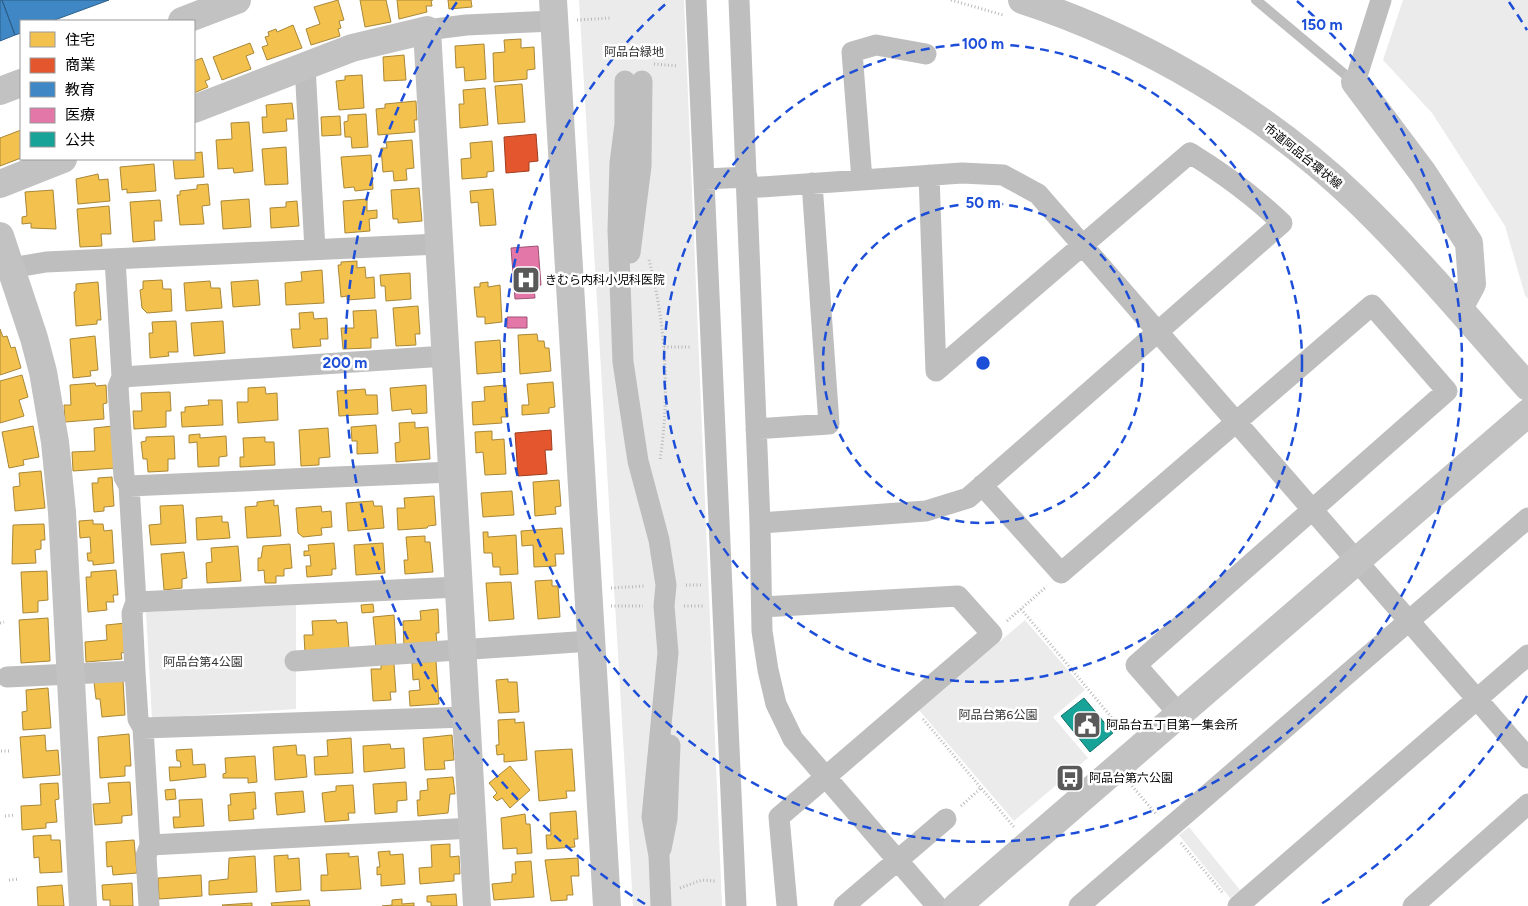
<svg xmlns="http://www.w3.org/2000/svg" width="1528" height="906" font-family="Figtree,'Noto Sans JP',sans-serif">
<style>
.green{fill:#ebebeb}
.homes{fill:#f2c14e;stroke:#a98737}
.shops{fill:#e4572e;stroke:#a03d20}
.schools{fill:#3f88c5;stroke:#2c5f8a}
.health{fill:#e377a8;stroke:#9f5376}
.public{fill:#17a398;stroke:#10726a}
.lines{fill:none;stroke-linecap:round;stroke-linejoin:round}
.path{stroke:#b9b9b9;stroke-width:3;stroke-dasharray:1 2.5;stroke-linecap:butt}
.lane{stroke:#bebebe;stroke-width:10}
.street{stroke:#bebebe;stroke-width:21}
.secondary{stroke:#c2c2c2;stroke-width:28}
.ring{fill:none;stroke:#1d4ed8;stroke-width:2.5;stroke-dasharray:9 6}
.labels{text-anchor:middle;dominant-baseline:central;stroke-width:5;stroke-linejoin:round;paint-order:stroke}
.park-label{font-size:12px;fill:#313131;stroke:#fff}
.street-label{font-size:12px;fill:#000;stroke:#fff}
.poi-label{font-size:12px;fill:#000;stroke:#fff;text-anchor:start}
.centre{fill:#1d4ed8;stroke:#fff;stroke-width:2.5}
.ring-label{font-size:15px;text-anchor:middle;font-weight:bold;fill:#1d4ed8;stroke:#fff;stroke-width:5;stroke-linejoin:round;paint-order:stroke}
</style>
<rect width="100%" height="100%" fill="#fff"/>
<path class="green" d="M579 0H684L722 906H633Z
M1403 0H1528V299L1525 295 1505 226 1432 113 1383 60Z
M296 605V709L152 718 146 612Z
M1025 620 1085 690 1053 717 1088 758 1014 821 919 710Z
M1189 827 1240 890 1230 898 1179 835Z"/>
<path class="homes" d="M338 0 344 20 339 21 341 28 338 29 340 36 311 45 306 29 320 24 314 7Z
M360 0H386L391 22 365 27Z
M397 0H433H431L432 6H426L427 12 399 19Z
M448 0H471L472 7 449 9Z
M293 25 302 48 267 60 262 47 268 45 265 37 269 36 268 32 276 29 277 32Z
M521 39V48L534 47 535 69 527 70V79L494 82 493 53 505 52 504 40Z
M250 43 254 53 246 56 251 69 222 80 213 57Z
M484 44 486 79 465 81 464 67 456 68 455 46Z
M404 55 406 80 384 81 383 57Z
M202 58 210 79 205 81 208 87 194 93V61Z
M362 75 364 108 339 110 336 81 345 80V76Z
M522 84 525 122 498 124 495 86Z
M485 88 488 125 460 128 459 104H464L463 90Z
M416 101 417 120H414L415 132 378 135 376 109 385 108V104Z
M292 103 294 119H286L287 131 263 133 262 117H267L266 105Z
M366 114 368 147 352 148 351 137H345L344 122 348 121V115Z
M340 116 341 135 322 136 321 117Z
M249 122 253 171 234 173 233 168 218 169 216 140 232 139 231 123Z
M21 130V158L0 166V138Z
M412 140 414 168 406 169 407 180 394 181 393 171 383 172 381 148H387L386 142Z
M492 141 494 171 487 172V177L462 179 461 159 471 158 470 143Z
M286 147 288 184 265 185 262 149Z
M202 152 204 177 175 179 173 159H194V153Z
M371 155 373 189 355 191 354 187 344 188 341 157Z
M154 164 156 191 127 193V189L122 190 120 167Z
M98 174 99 180 108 179 110 201 78 204 76 179Z
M208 184 210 205 202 206 204 224 180 225 177 195H180V191L197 189V185Z
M419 188 422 221 398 223V219H393L391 190Z
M493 189 496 225 480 226 478 202 471 203 470 191Z
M53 190 56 229 31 228V223L22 224V217L27 216 25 192Z
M249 199 251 227 223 229 221 201Z
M367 199V211L377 210V218L369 219 370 231 345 233 343 201Z
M160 200 162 221H154L155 240 133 242 130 202Z
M297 201 299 226 271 228 270 208 286 207V202Z
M109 206 111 234H101L102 246 80 247 77 209Z
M357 261V268L365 267 366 278 374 277 375 298 347 300V296L341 297 338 265H341V262Z
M322 270 324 303 286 305 285 283 302 281 301 272Z
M410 273 411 299 386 301 385 286H381L380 275Z
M162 280 163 289H171L172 311 147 313 142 308 140 290 143 289V281Z
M258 280 260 305 233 307 231 282Z
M210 281 211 288H220L222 308 186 311 184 283Z
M98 282 101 320H97V324L76 326 74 292 76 291V284Z
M488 282V287L500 285 502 322 485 324V317H477L474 287H480V283Z
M418 306 420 334H415L416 345 396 346 393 308Z
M376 310 378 338H371V348L343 349 341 328H354L353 311Z
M313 312 314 319 327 318 328 339H320L321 346 293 348 291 329H300L299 313Z
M176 321 178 352H168L169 356 150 358 149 333H153L152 322Z
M223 321 225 353 194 356 191 323Z
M0 329 3 337 7 336 11 348 15 347 21 368 0 375Z
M537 334 538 341H544L545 348H549L551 371 520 374 518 335Z
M95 336 98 370 90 371 91 376 73 378 70 339Z
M500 340 502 372 477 374 475 342Z
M22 375 28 397 19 400 24 416 0 423V381Z
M553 382 555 407 549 408V413L522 415V405H529L527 384Z
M95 383 96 386 106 385 107 403 103 404 104 419 65 422 64 405H71L70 385Z
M426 385 427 413 412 414 411 409 392 411 390 388Z
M506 385 508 417H501L502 423 473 425 472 402 485 401 484 387Z
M265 387 266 394 277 393 278 420 238 423 237 402H248V388Z
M365 389 366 395H377L378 414 339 416 337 391Z
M170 392 171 411H166V427L134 429 133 411H142L141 393Z
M208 400H222L223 425 182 427 181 412H185V407L209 405Z
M415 422V428L428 427 430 459 396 462 395 443 400 442 399 423Z
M376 425 378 453 357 454V441H352L351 427Z
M33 426 39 457 23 460 24 465 9 468 2 432Z
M113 426 116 468 73 471 72 452 95 451 94 428Z
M328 428 330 457 319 458V465L301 466 299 430Z
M492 431V440L504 439 506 474 485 475 483 452 476 453 475 432Z
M200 434V438L226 436 227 456 219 457V466L198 467 197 442 189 443V435Z
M174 436 175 459H168V471L148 472 147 459H143L141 442 146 441V437Z
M265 437V442H274L275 465 240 467V457H244L243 438Z
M41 471 45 508 15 511 13 487 20 486 19 473Z
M112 477 114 506 104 507V511L94 512 92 483H98V478Z
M559 480 561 506 555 507 556 514 535 516 533 482Z
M512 491 514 515 483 517 481 493Z
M434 496 436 525 428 526 427 528 398 530 397 508H405L404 498Z
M274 500V506L278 505 281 536 247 538 245 507 257 506V502Z
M373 501 374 506H382L384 528 348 531 346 503Z
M183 505 186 543 151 545 149 525 161 524 160 506Z
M321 506 322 512 331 511 332 527 321 528 322 535 303 537 298 533 296 508Z
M222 516V522H228L230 538 197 540 196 518Z
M93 520V524H103L104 531 112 530 114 563 93 565V561H88L87 553H91L90 537 80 538 79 521Z
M44 524 45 540H41V549L35 550 36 563 12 564 13 525Z
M562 528 564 554H555L556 566 534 567 533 545 522 546 521 531Z
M483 532H488V537L516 535 518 574 500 575V567H493L492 553H484Z
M425 536V542H430L433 572 405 574 404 560H408L406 537Z
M334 543 336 569H332V575L307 577 306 566H311L310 555 304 556V551H309L308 545Z
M383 543 385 573 356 575 354 545Z
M290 544 292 568 284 569V576H276V583H265L264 570 258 571V558H261L263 546Z
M238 546 241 581 207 583 206 563 212 562 211 548Z
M184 552 187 578 182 579V588L164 590 161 554Z
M116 570 118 595H113L114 602H106L107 610 88 612 86 577H91V572Z
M47 571 48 600 38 601V612L23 613 21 572Z
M552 580V586H558L560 617 538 619 535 581Z
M511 582 514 619 489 621 486 583Z
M373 604 374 612 362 613 361 605Z
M438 609 439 633H436L437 644 404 647 403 621 421 620 420 611Z
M394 615 396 647 376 648 373 617Z
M48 618 50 661 21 663 19 620Z
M336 620 337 623 347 622 349 649 305 653 304 635H313L312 621Z
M126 623 127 652 121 653 122 659 86 662 85 642 107 640 106 625Z
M436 661 439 704 410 706 409 691 420 690 419 679 413 680 412 663Z
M394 664 396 692H390L391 700 373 701 371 669H381V665Z
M508 679V682H517L519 712 499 713 496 680Z
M123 680 125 715 102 717 100 699H96L94 682Z
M48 688 51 728 23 730 22 712 27 711 26 690Z
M515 719V723L524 722 527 760 504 762V754L497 755 496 745H499L498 720Z
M129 734 131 766H125V776L100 778 98 737Z
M45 735 46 751 58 750 60 775 23 778 20 737Z
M452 735 454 760 444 761 445 769 425 770 423 738Z
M351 738 353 773 315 775 314 757 328 756 327 740Z
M390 744 391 749 404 748 405 768 364 772 363 746Z
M296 745 297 755H305L307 777 275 780 273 747Z
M192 749 193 765 205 764 206 777 170 781 169 767H181L180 761H177L176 750Z
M572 749 575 791H566L567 798 539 801 535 751Z
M255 756 257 782 248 783V778H223V774L226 773 225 758Z
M510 766 530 790 510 808 502 798 497 801 493 797 497 793 489 783Z
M453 777 455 794H450L448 813 418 816 417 800H420V791L428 790 427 779Z
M130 782 132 815 122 816V823L95 825 93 804 110 803 108 783Z
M406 782 407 800 397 801V812L375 814 373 784Z
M58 783 59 799 55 800 57 822 46 823V828L22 830 21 806 41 805 40 784Z
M353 785 355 813H348L349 820 325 822 322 793 336 791V786Z
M175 789 176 799 166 800 165 790Z
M303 791 305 812 277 815 275 793Z
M255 792 256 809H253L254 819 229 821 228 805H231L230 794Z
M202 799 204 826 174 828 173 817H180L179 800Z
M576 811 578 839H574L575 847 547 849 546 835H551L550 813Z
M525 814 526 824H530L532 853 517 854V848L503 849 501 818Z
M51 835V840H60L62 872 40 873 39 857 34 858 33 836Z
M134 840 137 873 113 875 112 866 107 867 106 842Z
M450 844V857L459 856 460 874H454V881L420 884 419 868 432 867 431 845Z
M390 851V855L403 854 405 884 381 886V874L377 875V867H380L378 852Z
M349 853V857L358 856 361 889 321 891V875H328L326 854Z
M288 855V859L299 858 301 890 276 892 274 856Z
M255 856 257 892 209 895V881L228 879 229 858Z
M578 858 579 876H571L573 895H567V900L551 901 545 860Z
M531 861 534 897 494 900 492 884 512 882V874H516L515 862Z
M201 875 202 896 159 899 158 878Z
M132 883 133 906H110V900H103L102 885Z
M62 885 64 906H38L37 887Z
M456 894 457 906H431V902H427V896Z
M402 899V904L414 903V906H382L392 905V900Z
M309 900 310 906H272L271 903Z
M252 903V906H223L222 905Z"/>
<path class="shops" d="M536 134 538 161 529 162V171L506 173 504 137Z
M551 430 552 450H545L547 474 518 476 515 433Z"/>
<path class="schools" d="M0 0H2L15 35 0 41Z
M2 0H109L52 21H21V33L15 35Z"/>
<path class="health" d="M538 246 541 285 534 286 535 298 515 299 511 248Z
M507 317H527V328H507Z"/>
<path class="public" d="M1084 698 1113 733 1090 752 1061 716Z"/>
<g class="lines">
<path class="path" d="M951 0 1003 15
M577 20 611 18
M654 64 678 66
M649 260C666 325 670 394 660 460
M664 347H691
M686 585H702
M611 588 644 586
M611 606H643
M684 606H703
M1021 609 1123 731
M1007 621 1046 587
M0 623 4 622
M923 719 1014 827
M1 751H11
M1132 786 1156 814
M961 806 981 788
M5 816 15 815
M1181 843 1222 892
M9 880 19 879
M680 888 702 880 715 881"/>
<path class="lane" d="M1256 0 1354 82"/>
<path class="street" d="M696 0 736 906
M739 0 760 523 762 631 768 670 776 704 793 739 937 906
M427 30 466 25 554 21
M305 66 315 250
M625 81V124L620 163 618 230 623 362 638 461 659 540 666 585 664 606 668 653 652 817 659 856 661 906
M1355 82 1381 0
M929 175 936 371
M705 179 747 177
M862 180 852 52 876 45 926 54
M747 188 962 173 1003 175 1038 194 1528 758
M630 253 641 166 642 81
M115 259 122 377 118 387 124 477 129 486 136 602 132 613 135 671 138 719 143 728 150 845 146 856 149 906
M0 270 46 262 439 244
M122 377 446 356
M756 429 829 424 812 183
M982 485 1061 573 1372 305 1447 391 1136 665 1179 714
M129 486 452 472
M760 523 926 511 968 498 1282 223C1253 195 1224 174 1190 153L936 371
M136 602 459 587
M762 607 958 596 992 634 779 817 787 906
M295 661 591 641
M7 677 135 671
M143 728 466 717
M150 845 473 828
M661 849 667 819 670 745
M844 906 946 819
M1079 906 1528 518
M1238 906 1528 655
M1413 906 1528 804"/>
<path class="secondary" d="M553 0 607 906
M1022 0C1145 40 1264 111 1357 200 1418 259 1472 324 1528 387
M182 21 237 0
M1355 82 1423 173 1469 243 1472 284 1459 308
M0 91 21 83
M194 109 352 48 427 30 477 906
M0 184 63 159
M0 236 34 338 43 372 55 442 62 512 83 906
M957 906 1528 413"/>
</g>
<g class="ring">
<circle cx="983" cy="363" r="160"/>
<circle cx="983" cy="363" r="319"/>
<path d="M1297 1A479 479 0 1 1 669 1"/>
<path d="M1527 696A638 638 0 0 1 1321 904M645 904A638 638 0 0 1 457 2M1509 2A638 638 0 0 1 1527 30"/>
</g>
<defs>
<symbol id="hospital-square" viewBox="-11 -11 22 22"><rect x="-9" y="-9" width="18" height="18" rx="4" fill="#595959" stroke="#fff"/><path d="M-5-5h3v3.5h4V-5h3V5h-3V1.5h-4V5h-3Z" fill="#fff"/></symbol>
<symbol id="civic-square" viewBox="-11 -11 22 22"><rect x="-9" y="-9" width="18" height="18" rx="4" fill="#595959" stroke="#fff"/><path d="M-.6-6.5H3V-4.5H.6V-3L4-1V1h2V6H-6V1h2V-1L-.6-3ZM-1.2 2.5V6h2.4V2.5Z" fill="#fff"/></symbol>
<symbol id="bus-square" viewBox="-11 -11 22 22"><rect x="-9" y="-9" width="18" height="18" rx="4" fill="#595959" stroke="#fff"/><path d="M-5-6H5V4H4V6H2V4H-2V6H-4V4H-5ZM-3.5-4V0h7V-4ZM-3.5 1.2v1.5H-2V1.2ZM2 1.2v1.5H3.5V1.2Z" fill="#fff"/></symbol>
</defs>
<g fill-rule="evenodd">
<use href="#hospital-square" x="510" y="264" width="32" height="32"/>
<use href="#civic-square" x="1071" y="709" width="32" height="32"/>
<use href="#bus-square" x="1054" y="762" width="32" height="32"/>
</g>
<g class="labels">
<g class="park-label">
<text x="634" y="52">阿品台緑地</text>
<text x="203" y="662">阿品台第4公園</text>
<text x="998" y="715">阿品台第6公園</text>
</g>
<g class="street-label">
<text transform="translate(1303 156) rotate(39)">市道阿品台環状線</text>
</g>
<g class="poi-label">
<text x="545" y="280">きむら内科小児科医院</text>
<text x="1106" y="725">阿品台五丁目第一集会所</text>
<text x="1089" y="778">阿品台第六公園</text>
</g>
</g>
<circle cx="983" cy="363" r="8" class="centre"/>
<g class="ring-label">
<text x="1322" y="30">150 m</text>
<text x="983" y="49">100 m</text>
<text x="983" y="208">50 m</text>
<text x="345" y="368">200 m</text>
</g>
<rect x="20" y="20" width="175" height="140" fill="#ffffff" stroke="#999999"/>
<rect x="30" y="32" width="25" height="15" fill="#f2c14e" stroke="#999999"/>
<text x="65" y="45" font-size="15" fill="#000000">住宅</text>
<rect x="30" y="58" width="25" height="15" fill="#e4572e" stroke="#999999"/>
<text x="65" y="70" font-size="15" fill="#000000">商業</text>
<rect x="30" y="82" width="25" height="15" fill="#3f88c5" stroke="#999999"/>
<text x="65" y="95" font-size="15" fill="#000000">教育</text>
<rect x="30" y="108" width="25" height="15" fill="#e377a8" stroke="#999999"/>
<text x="65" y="120" font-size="15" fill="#000000">医療</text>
<rect x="30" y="132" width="25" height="15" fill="#17a398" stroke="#999999"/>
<text x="65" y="145" font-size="15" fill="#000000">公共</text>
</svg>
